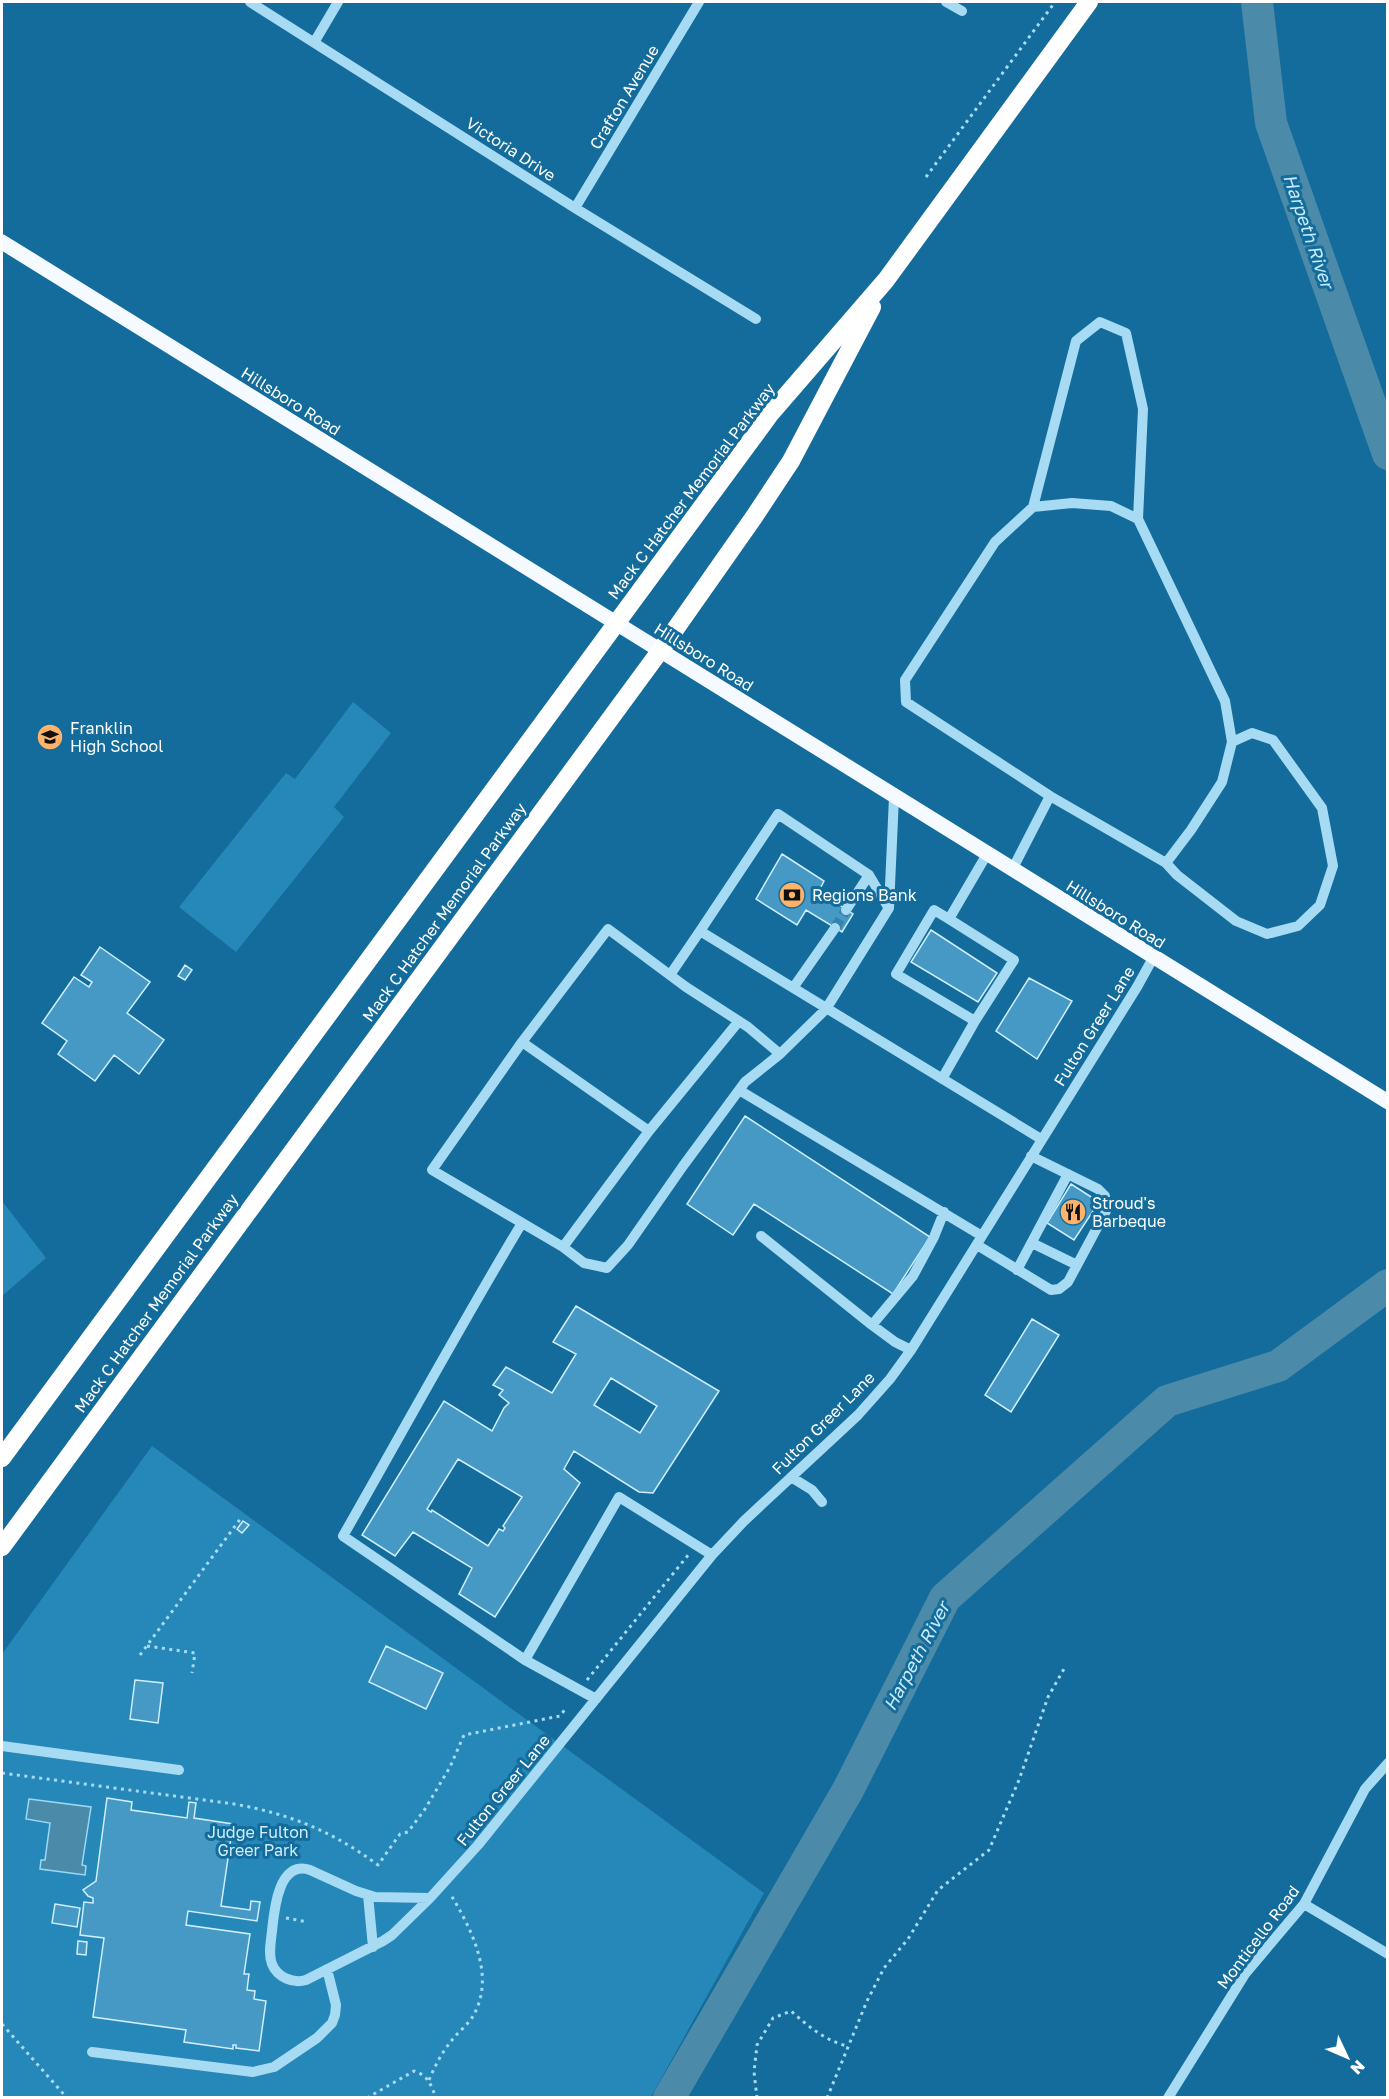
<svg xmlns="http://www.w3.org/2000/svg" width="1389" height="2099" font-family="'Golos Text',sans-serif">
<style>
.green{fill:#2688b9}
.water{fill:#4c8aa9;stroke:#99d9f6;stroke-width:1.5}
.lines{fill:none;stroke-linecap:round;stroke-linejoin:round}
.river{stroke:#4c8aa9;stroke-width:32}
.building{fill:#4599c4;stroke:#cfeefd;stroke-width:1.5;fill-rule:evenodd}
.minor-tunnel{stroke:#3682aa;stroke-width:10;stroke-dasharray:10 5;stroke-linecap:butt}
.path{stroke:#a7daf3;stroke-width:3;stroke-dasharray:3 4.5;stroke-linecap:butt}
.minor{stroke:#a7daf3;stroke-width:10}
.major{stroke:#f4faff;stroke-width:15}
.highway{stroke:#fff;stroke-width:18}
.labels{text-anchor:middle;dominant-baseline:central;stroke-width:6;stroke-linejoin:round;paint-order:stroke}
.street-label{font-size:16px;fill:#fff;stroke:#136c9b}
.poi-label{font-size:16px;fill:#fff;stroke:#136c9b;text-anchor:start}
.park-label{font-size:16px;fill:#cfeefd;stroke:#136c9b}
.water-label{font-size:18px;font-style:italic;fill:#c7eafb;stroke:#136c9b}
</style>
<rect width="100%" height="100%" fill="#136c9b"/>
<path class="green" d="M353 702 391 733 334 807 344 817 236 952 179 907 286 773 295 779Z
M2 1201 46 1258 2 1296Z
M152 1446 764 1893 651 2097 2 2098V1654Z"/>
<path class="water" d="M29 1799 91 1807 82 1865 86 1866 85 1875 40 1869 41 1860H45L50 1823 26 1819Z"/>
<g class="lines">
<path class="river" d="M1257 2 1271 123 1388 454
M669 2098 848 1790 945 1598 1167 1401 1278 1366 1388 1285"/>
</g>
<path class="building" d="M782 854 824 881 819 891 853 914 842 932 806 910 797 925 756 899Z
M931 930 997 973 978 1002 911 962Z
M100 947 150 982 127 1013 164 1040 139 1074 114 1055 95 1081 58 1054 67 1041 42 1023 74 977 89 987 92 982 81 975Z
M185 965 192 970 185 980 178 976Z
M1029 978 1072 1001 1037 1059 996 1031Z
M745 1116 930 1237 893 1294 754 1204 733 1235 687 1204Z
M1071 1184 1099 1202 1074 1240 1047 1223Z
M576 1306 719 1391 653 1493 639 1492 574 1451 564 1469 580 1483 495 1617 459 1594 472 1568 413 1532 395 1556 362 1535 444 1401 492 1431 504 1408 509 1403 499 1395 503 1390 493 1385 506 1367 552 1393 576 1354 553 1342ZM611 1378 657 1406 640 1433 594 1405ZM458 1459 522 1497 503 1526 505 1528 503 1531 499 1529 488 1546 432 1510 431 1512 427 1509Z
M1032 1319 1059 1335 1011 1412 985 1395Z
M243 1521 249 1525 242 1533 237 1529Z
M386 1646 443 1673 426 1709 369 1682Z
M135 1680 163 1683 158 1723 130 1719Z
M107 1798 132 1802 131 1810 187 1818 189 1802 196 1803 194 1818 233 1824 221 1906 250 1910 251 1901 260 1902 257 1921 188 1911 186 1925 250 1934 244 1974H249L247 1990 255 1991 254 1999 266 2001 259 2051 236 2048V2045H233V2049L184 2042 186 2030 93 2017 104 1938 80 1935 84 1902 93 1903V1898L88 1896 83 1890 96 1881Z
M55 1904 80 1908 77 1927 52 1923Z
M78 1941 87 1942 86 1955 77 1954Z"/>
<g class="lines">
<path class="minor-tunnel" d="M835 928 846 910"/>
<path class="path" d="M926 177 1055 2
M147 1646 195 1653 192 1673
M140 1655 241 1518
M587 1680 689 1554
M2 1773 234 1804C290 1814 332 1831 378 1865L400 1834 408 1832 425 1809 450 1767 464 1735 560 1716 566 1708
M286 1918 308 1922
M2 2024 67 2098
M429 2080C435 2066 442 2052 452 2040 458 2032 468 2025 473 2016 496 1977 472 1930 451 1895
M367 2098 414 2071C428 2075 431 2085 436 2098
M757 2098 754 2072 757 2045 773 2018 791 2011C808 2026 824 2040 847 2046
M827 2098 867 2001 884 1968 908 1939 938 1890 989 1850 1019 1780 1048 1697 1064 1669"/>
<path class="minor" d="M250 2 575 208 756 319
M946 2 962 11
M315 41 338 2
M575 208 699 2
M1033 507 1076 341 1100 322 1126 333 1143 409 1138 519
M1166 863 1177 875 1236 921 1267 934 1298 926 1320 905 1333 866 1322 808 1273 740 1252 733 1232 742
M1012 870 1050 796 1166 863 1191 830 1222 782 1232 742 1225 701 1138 519 1111 506 1072 503 1033 507 995 542 905 680 906 702 1050 796
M888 907 869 875 778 814 700 931 1041 1139
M846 910 869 875
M949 919 1014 960 975 1021
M670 975 700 931
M793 988 835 928
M522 1042 432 1170 563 1247
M780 1054 748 1027 686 987 608 929 522 1042 649 1131 563 1247 584 1263 607 1268 628 1245 683 1166 745 1082 780 1054 826 1009 889 908 894 797
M942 1079 975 1021 896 974 934 910 949 919 987 854
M739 1090 982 1236
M649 1131 739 1021
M522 1223C460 1326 403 1431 343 1536L525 1660 596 1699
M761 1236 872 1325 895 1342 911 1350
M1032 1243 1077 1265
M977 1245 1051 1290 1059 1289 1068 1282 1106 1211 1105 1196 1098 1189 1031 1156
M1017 1270 1068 1174
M872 1325 913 1276 934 1237 944 1212
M791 1477 812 1490 822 1502
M525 1660 619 1497 712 1555
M2 1746 179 1770
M368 1895 373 1947
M430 1898 392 1935 383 1941 306 1980C293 1984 277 1977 272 1964 268 1954 271 1941 272 1931 274 1912 278 1859 310 1870L356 1891 375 1897 430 1898 478 1845 712 1555 744 1521 858 1415 890 1379 911 1350 1137 987 1153 958
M1304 1904 1388 1954
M92 2052 253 2072 274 2067 317 2038 332 2023 335 2015 336 2005 327 1969
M1168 2098 1245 1974 1304 1904 1365 1789 1388 1763"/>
<path class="major" d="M2 242 1388 1102"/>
<path class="highway" d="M2 1458 771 413 886 280 1089 2
M2 1547 660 651 754 517 791 461 872 307"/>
</g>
<defs>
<symbol id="school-disc" viewBox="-11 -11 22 22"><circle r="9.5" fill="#ffb36a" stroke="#136c9b"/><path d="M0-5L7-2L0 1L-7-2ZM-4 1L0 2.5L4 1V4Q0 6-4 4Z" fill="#111"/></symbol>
<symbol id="bank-disc" viewBox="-11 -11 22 22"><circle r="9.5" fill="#ffb36a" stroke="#136c9b"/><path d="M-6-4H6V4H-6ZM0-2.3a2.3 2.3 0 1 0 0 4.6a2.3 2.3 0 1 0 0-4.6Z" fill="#111"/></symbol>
<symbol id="restaurant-disc" viewBox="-11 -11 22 22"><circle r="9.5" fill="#ffb36a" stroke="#136c9b"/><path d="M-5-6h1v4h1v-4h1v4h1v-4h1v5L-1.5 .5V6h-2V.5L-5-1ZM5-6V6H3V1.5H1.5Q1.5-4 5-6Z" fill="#111"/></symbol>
</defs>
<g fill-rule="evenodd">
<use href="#school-disc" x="35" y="722" width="30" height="30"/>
<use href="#bank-disc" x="777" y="880" width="30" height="30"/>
<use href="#restaurant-disc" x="1058" y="1197" width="30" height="30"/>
</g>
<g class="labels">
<g class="street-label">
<text transform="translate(624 97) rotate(-59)">Crafton Avenue</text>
<text transform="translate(511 149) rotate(33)">Victoria Drive</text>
<text transform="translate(291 401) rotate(32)">Hillsboro Road</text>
<text transform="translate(691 491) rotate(-53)">Mack C Hatcher Memorial Parkway</text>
<text transform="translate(704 657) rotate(32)">Hillsboro Road</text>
<text transform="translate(444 912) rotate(-54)">Mack C Hatcher Memorial Parkway</text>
<text transform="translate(1116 914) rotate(32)">Hillsboro Road</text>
<text transform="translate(1094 1026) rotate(-58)">Fulton Greer Lane</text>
<text transform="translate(156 1303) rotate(-54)">Mack C Hatcher Memorial Parkway</text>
<text transform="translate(823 1423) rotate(-45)">Fulton Greer Lane</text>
<text transform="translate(503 1790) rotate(-51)">Fulton Greer Lane</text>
<text transform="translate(1258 1937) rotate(-53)">Monticello Road</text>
</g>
<g class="poi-label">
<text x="70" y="728">Franklin<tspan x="70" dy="18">High School</tspan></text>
<text x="812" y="895">Regions Bank</text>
<text x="1092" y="1203">Stroud's<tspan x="1092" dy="18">Barbeque</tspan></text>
</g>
<g class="park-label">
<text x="258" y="1832">Judge Fulton<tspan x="258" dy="18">Greer Park</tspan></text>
</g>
<g class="water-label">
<text transform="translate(1309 231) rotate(71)">Harpeth River</text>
<text transform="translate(916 1656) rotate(-62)">Harpeth River</text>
</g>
</g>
<rect width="1389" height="2099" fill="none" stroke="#ffffff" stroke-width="6"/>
<g transform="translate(1347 2057) rotate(134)" stroke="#136c9b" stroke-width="4.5" paint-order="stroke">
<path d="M0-4.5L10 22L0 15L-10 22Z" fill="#ffffff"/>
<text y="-9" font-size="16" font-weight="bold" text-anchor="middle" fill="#ffffff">N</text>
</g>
</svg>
